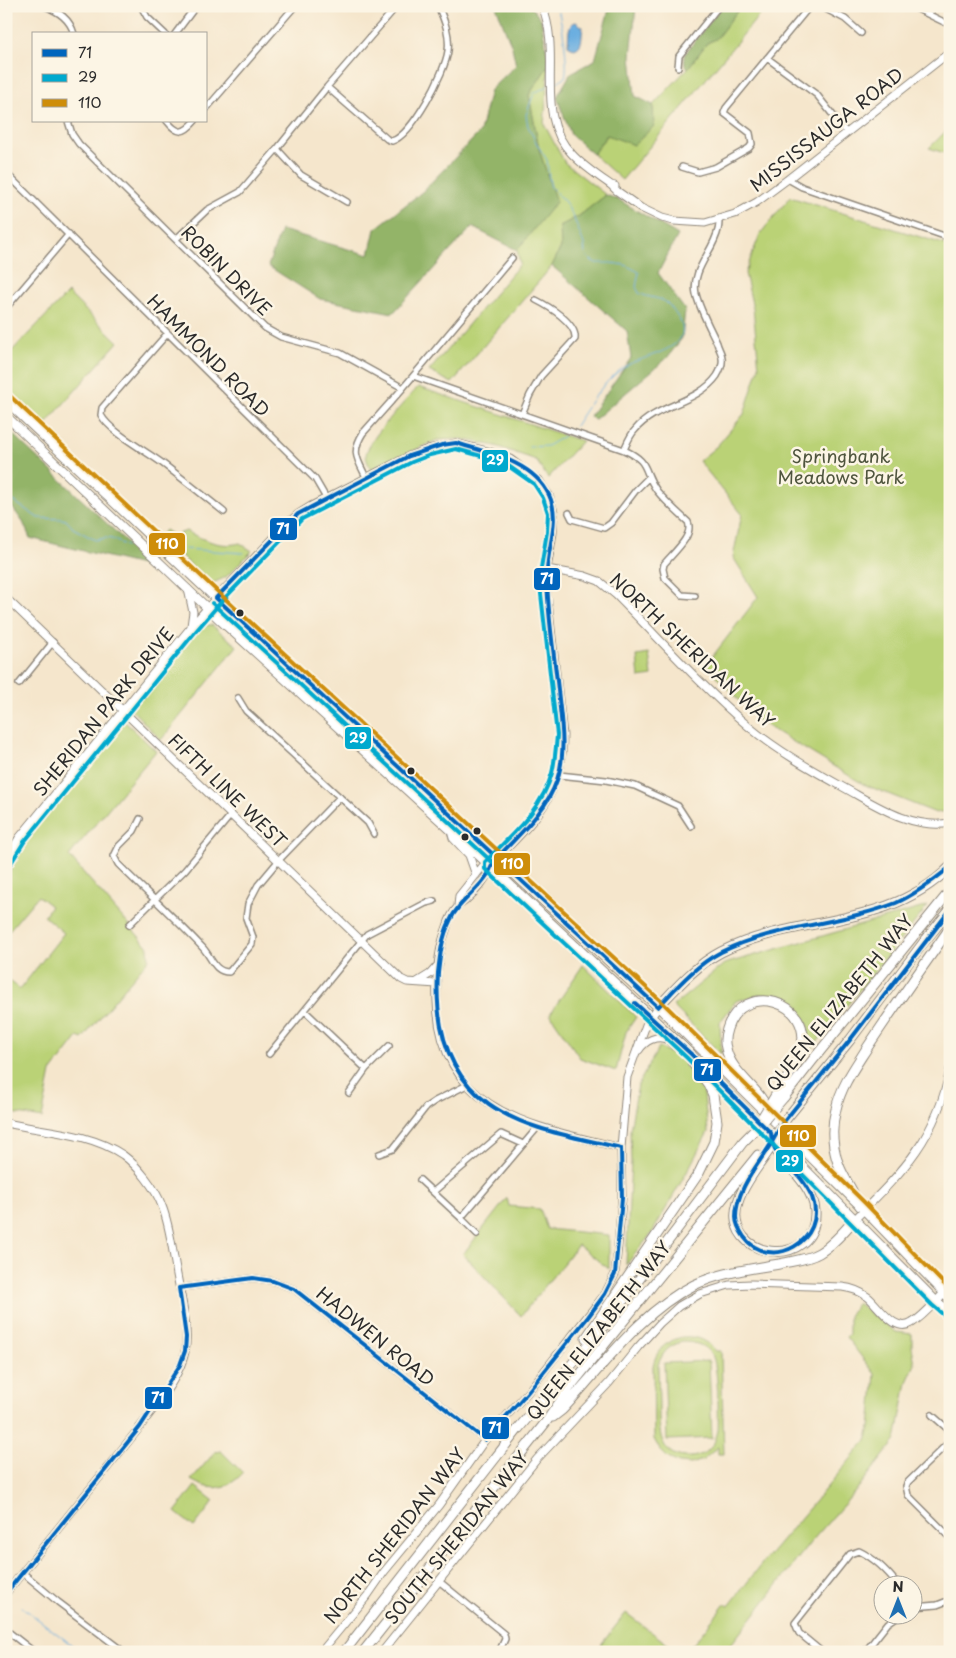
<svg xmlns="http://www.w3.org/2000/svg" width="956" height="1658" font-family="'Playpen Sans',sans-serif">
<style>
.green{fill:#bad276;stroke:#727e50;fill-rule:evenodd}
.forest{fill:#93b467;stroke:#5f7049}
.water{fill:#6aaee0;stroke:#4a6c86}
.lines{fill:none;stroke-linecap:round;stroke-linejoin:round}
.stream{stroke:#6aaee0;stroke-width:1}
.street-casing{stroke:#90887c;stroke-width:8}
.secondary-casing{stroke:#90887c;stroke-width:9}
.primary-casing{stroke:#90887c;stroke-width:10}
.highway-casing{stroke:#90887c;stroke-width:11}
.street{stroke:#fff;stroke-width:5}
.secondary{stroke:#fff;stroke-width:7}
.primary{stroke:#fff;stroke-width:8}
.highway{stroke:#fff;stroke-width:9}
.highway-bridge-casing{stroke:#90887c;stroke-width:11;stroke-linecap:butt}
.highway-bridge{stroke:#fff;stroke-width:9}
.bus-1-casing{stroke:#fcf5e5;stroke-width:8}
.bus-2-casing{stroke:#fcf5e5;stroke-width:8}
.bus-3-casing{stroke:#fcf5e5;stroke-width:8}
.bus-1{stroke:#0065bd;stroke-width:4}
.bus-2{stroke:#00a9ce;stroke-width:4}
.bus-3{stroke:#ce8d09;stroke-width:4}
.bus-dot{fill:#2b2b2b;stroke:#fcf5e5;stroke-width:2}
.labels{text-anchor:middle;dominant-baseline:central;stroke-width:5;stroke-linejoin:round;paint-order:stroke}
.street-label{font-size:18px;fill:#2b2b2b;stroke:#fcf5e5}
.park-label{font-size:18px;fill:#4f553e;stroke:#fcf5e5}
.line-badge{stroke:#fcf5e5;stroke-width:2}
.badge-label{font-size:14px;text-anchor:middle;font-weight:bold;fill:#fff}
</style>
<rect width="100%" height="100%" fill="#fcf5e5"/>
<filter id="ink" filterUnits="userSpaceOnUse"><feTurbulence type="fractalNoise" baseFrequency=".02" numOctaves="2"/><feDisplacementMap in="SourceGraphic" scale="10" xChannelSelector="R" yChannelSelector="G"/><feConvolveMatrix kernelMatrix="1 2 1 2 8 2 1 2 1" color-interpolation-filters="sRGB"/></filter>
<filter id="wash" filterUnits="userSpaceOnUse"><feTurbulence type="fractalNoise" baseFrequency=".0096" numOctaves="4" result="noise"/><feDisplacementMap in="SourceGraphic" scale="20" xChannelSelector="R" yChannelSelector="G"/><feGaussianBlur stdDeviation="1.12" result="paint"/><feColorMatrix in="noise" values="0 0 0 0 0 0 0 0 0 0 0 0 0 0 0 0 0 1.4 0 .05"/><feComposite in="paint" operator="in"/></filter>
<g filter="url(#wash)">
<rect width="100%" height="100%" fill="#f5e6cc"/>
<path class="green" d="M741 6H767L622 180 593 154 607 135 654 126 653 105 688 68 707 43 716 39Z
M549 64 544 124 565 163 606 195 579 216 560 226 561 247 552 266 452 383 429 371 520 264 517 250 555 202 539 149 529 95Z
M950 127V155L929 148Z
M790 197 950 246V810L936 813 863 784 757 720 706 665 758 597 733 557 742 514 699 461 717 446 744 414 759 367 753 308 745 273 760 234Z
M68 293 118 342 44 426 6 390V357Z
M418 387 582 441 548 478 536 460 496 446 461 439 437 440 371 470C369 465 366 460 366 455 368 439 406 401 418 387Z
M165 530 174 536 186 531C204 540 221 548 240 543L252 551 226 577 211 584 160 536Z
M205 625H212L237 646 161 740 130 708 131 704 193 632Z
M649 654 652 676 639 678 637 656Z
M116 721H124L156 751 69 856 148 947 149 959 82 1039 78 1037 51 1072 42 1118 6 1112V978L20 989 64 933 44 916 51 906 38 896 6 934V880L29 832 48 806Z
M928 906 810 1051 808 1025 790 999 761 994 736 1001 720 1022 721 1054 673 1006 724 964Z
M583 965 636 1017 626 1032 616 1071 580 1058 550 1014Z
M659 1047 678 1057 703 1086 708 1132 688 1170 652 1233 626 1265 631 1161 630 1130 638 1085Z
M507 1198 509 1206 540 1209 547 1229 609 1235V1269L578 1245 521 1316 463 1254Z
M857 1303 896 1332 912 1334V1347L915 1364 907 1382 896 1440 854 1493 810 1543 725 1652H687L725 1604 729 1606 760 1566 866 1441 870 1428 875 1374 846 1337 849 1334V1316Z
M682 1337C697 1336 706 1339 716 1351H721L724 1454H718V1447L703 1460 691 1464 679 1463 668 1458 660 1450 654 1439 653 1366C656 1350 666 1341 682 1337ZM682 1342C694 1342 704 1344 712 1355 718 1364 719 1418 718 1430 717 1435 715 1441 713 1445 707 1453 696 1458 686 1457 657 1456 659 1425 659 1404 659 1391 658 1378 658 1365 662 1353 669 1345 682 1342Z
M709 1361 712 1438 667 1440 664 1363Z
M221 1451 243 1473C227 1490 211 1492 191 1480L215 1452Z
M195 1486 214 1501 194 1527 175 1512Z
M626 1613 678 1652H595Z"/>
<path class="forest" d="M496 6H530L541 19 549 64 529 95 539 149 556 202 517 250 472 227 393 313 320 299 268 266 281 230 369 255 375 229 422 192 480 132 490 90 516 65 512 47Z
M610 6H636L631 56 635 96 653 105 654 126 634 145 607 135 593 154 571 135 557 97 571 73 595 60Z
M722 6H741L716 39 707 43 688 68 685 65 684 56 687 51Z
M606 195 619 200 678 235 658 273 685 310 682 338 667 358 594 420 590 416 631 358 627 331 552 266 561 247 560 226 579 216Z
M6 428 154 568 30 538 23 522 9 503H6Z"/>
<path class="water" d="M576 22 583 27C581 35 584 47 574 49L568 45 569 30 572 23Z"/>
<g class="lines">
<path class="stream" d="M554 84 565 77C569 63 562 21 557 6
M548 86 534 93 526 115 528 126 537 144 547 160 549 178 551 187 565 202 573 216 584 244 585 254 589 259 596 263H611L625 265 639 272 636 287 639 293C647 298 660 297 667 303 671 306 674 312 677 316 701 349 642 355 624 367 603 382 589 404 575 426
M529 447 547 446 564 436
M6 496 38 518 62 519 66 520 73 528 95 540 106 538 112 539 127 546
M185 549 244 553
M22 1607 81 1652"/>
</g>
</g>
<g filter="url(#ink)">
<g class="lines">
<defs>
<path id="street" d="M45 6C59 12 70 19 74 34
M141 6 147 17 165 34
M820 6 845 19 861 33
M911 6 950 25
M175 34 196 6
M767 58 817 95 847 133
M678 67 679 56 719 6
M327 87 387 139 392 141C412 135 445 73 448 51 450 35 445 21 438 6
M206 109 295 6
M68 121 72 134 79 144 265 328 281 337 340 353 403 388
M167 121C178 135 184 134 195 121
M277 149 301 175 347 202
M682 167 698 172 716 167 749 148 752 144 750 133 724 113 726 108 810 6
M6 173 315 479 326 498
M788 179 802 187 950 238
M176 239 207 210 240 192 277 149 327 87 397 6
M6 308 69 234
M167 334 102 408 101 415C110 432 146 451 162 463 183 479 203 495 224 512
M413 376 624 450C651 462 642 470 657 491 666 502 677 512 688 522 694 536 673 553 664 564L663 569 665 578 682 595 695 596
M522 414 530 395 541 376 575 339C577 323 548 306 536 300
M624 450C627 443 630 435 635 430 656 404 697 404 717 376 720 371 723 364 722 358 722 353 718 348 717 343 710 328 700 310 696 294 691 270 713 252 718 230 719 227 719 223 719 219
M366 477C357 459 351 452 363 433L403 388 512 258
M569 513 572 519 604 528 611 523 636 490 649 477
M19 684 53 642
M238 698 246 711 368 823 374 834
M559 775 606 780 635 786 678 806 691 826
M140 819 134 831 119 846 114 856 118 864C146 892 176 919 203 948 212 958 214 972 229 972L252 944 253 937 246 918 248 904 258 885 279 860 340 797
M129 925 185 870 231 815
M305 1011 366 1069
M269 1054 367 934 426 903 434 901
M349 1093 366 1069 389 1046
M379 1154 393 1149 426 1107 435 1101 467 1085
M420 1180 461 1218 538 1127
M433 1192 501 1134 523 1144
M461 1218 477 1234
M179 1288 253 1278 273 1281 294 1289 485 1440
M932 1415 950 1431
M950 1441 908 1482 906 1486 908 1495 950 1537
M23 1573 58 1602 124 1652
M440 1582 504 1634 505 1639 499 1652
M914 1607 937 1605 950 1600
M6 1630 34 1652
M822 1652 799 1633 795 1623 850 1554 859 1551C874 1558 889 1573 899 1586
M865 1652 888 1623 898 1616"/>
<path id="secondary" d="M542 6C563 55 533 115 572 154 583 166 598 176 611 185L615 186
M611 185 617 191 641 208 662 218 674 221 705 223 735 214 757 202 788 179 950 52
M547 569 585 576 599 581 616 595C659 638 701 686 748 726 781 754 820 774 857 795 885 811 917 829 950 823
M188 589 193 612 191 626
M6 598 401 979 407 982 437 984
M451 831 453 838 469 855 476 875
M6 860 19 838 33 821 191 627 216 598 288 523 298 514 311 506 409 456 428 449 456 443 487 451 510 459 539 480 549 495 554 512 553 533 547 569V593L563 735C563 800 531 822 490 866 489 877 475 892 466 900 464 902 460 904 458 907 453 912 449 920 447 927 438 950 436 978 437 1002 441 1114 534 1126 621 1148
M458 906 459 896 483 866H490
M417 982 430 974 439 964
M639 1050C645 1041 657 1034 668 1040 671 1042 674 1046 677 1048 681 1050 685 1052 689 1053
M6 1123C45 1132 88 1132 123 1155 138 1166 156 1189 162 1206 170 1226 172 1248 176 1269 180 1294 190 1328 185 1352 179 1379 156 1404 140 1427L6 1593
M855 1219C903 1171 937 1138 950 1069
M321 1652 368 1595 384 1572 439 1505 485 1440 527 1393 605 1294 615 1274 618 1245 622 1198 621 1148 627 1077 646 1025 658 1007
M382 1652 537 1459 609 1383 638 1347 660 1323 679 1306 700 1294 729 1285 751 1284 842 1287C851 1288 860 1291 868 1297 879 1306 895 1334 912 1323 924 1316 934 1303 944 1293"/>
<path id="primary" d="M6 401 230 612 658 1007 860 1206 950 1299
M6 416 221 621 500 875 691 1054 936 1301 950 1312"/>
<path id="highway" d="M658 1007C677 987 696 965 721 952 795 914 886 931 950 867
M784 1097 812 1061 950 891
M769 1114C762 1088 731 1075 726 1048 724 1042 725 1035 727 1029 742 980 815 1000 801 1050 797 1066 786 1079 777 1093
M782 1124 850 1040 924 942 950 910
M763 1159C754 1172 743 1186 738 1202 720 1260 818 1272 815 1211 814 1192 797 1174 784 1160 781 1155 774 1150 773 1145 772 1141 772 1137 771 1133
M860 1206C851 1186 837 1170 834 1147 832 1135 833 1120 836 1109 841 1086 855 1067 867 1048 894 1007 922 968 950 928
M586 1338 699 1173 714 1142 717 1122 713 1095 708 1084 692 1062 691 1054
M553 1417 562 1410C603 1366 640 1312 694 1285 721 1272 750 1269 779 1264 792 1261 807 1260 819 1253 833 1245 844 1231 855 1219
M344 1652 518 1429 603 1327 743 1142 759 1126
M363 1652 546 1422 570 1387 758 1155"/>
</defs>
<use href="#street" class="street-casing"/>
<use href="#secondary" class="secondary-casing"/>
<use href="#primary" class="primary-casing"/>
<use href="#highway" class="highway-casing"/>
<use href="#street" class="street"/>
<use href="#secondary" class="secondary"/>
<use href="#primary" class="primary"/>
<use href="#highway" class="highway"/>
<defs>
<path id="highway-bridge" d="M763 1116 777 1093
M759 1126 784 1097
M763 1159 778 1137 782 1124"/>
</defs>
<use href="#highway-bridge" class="highway-bridge-casing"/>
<use href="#highway-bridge" class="highway-bridge"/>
<defs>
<path id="bus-1" d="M456 443C488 453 533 461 549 495 561 520 547 547 547 573 547 612 554 652 558 690 561 720 567 751 557 780 546 812 519 834 497 858L216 598 298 514 409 456 442 445Z
M497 858 658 1007C677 987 696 965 721 952 776 925 839 925 896 903 916 894 933 881 950 867
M635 1003 691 1054 771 1133 772 1142
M772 1142 775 1149C787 1164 804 1178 812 1197 829 1240 770 1273 744 1237 740 1231 736 1224 736 1217 736 1189 759 1164 772 1142Z
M772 1142 782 1124 850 1040 950 910
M6 1593 140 1427 180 1365 185 1351 186 1337 179 1288 253 1278 273 1281 294 1289 485 1440 527 1393 588 1317 605 1294 615 1274 622 1198 621 1148C577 1137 527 1131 489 1104 446 1073 435 1023 438 973 440 955 442 937 450 921 458 902 477 892 488 874 491 869 492 863 497 858"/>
<path id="bus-2" d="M212 603 504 873
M11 863 24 842 196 631 221 602 302 519 412 462 430 455 456 449 485 457 507 465 534 484 543 498 548 513 547 532 541 568V594L557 735C556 748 555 761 552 773 542 810 510 836 485 862V869L687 1058 932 1305 946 1317"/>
<path id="bus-3" d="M10 396 234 607 662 1002 864 1202 950 1290"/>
</defs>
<use href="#bus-1" class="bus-1-casing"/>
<use href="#bus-2" class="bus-2-casing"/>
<use href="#bus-3" class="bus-3-casing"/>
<use href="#bus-1" class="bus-1"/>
<use href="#bus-2" class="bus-2"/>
<use href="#bus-3" class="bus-3"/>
</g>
</g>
<g class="bus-dot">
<circle cx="240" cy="613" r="4.5"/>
<circle cx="411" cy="771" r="4.5"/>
<circle cx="477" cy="831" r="4.5"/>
<circle cx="465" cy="837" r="4.5"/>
</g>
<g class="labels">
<g class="street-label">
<text transform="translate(826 129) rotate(-38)">MISSISSAUGA ROAD</text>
<text transform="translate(227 270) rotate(45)">ROBIN DRIVE</text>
<text transform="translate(209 355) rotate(45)">HAMMOND ROAD</text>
<text transform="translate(693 650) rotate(43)">NORTH SHERIDAN WAY</text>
<text transform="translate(103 711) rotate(-51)">SHERIDAN PARK DRIVE</text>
<text transform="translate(228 790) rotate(44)">FIFTH LINE WEST</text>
<text transform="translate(839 1002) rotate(-51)">QUEEN ELIZABETH WAY</text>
<text transform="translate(598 1330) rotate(-52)">QUEEN ELIZABETH WAY</text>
<text transform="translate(376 1336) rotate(39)">HADWEN ROAD</text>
<text transform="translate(394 1535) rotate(-52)">NORTH SHERIDAN WAY</text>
<text transform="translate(456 1537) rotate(-51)">SOUTH SHERIDAN WAY</text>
</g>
<g class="park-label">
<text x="841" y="455">Springbank<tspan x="841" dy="21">Meadows Park</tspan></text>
</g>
</g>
<g class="line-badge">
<rect x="481" y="449" width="28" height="24" rx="5" fill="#00a9ce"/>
<rect x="269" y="517" width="29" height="24" rx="5" fill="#0065bd"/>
<rect x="148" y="532" width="38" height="24" rx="5" fill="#ce8d09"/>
<rect x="533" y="567" width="28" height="24" rx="5" fill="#0065bd"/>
<rect x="344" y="726" width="28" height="24" rx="5" fill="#00a9ce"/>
<rect x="493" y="852" width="38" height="24" rx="5" fill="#ce8d09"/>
<rect x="693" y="1058" width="29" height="24" rx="5" fill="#0065bd"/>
<rect x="779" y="1124" width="38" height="24" rx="5" fill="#ce8d09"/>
<rect x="775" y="1149" width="29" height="24" rx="5" fill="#00a9ce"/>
<rect x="144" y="1386" width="29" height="24" rx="5" fill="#0065bd"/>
<rect x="481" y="1416" width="29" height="24" rx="5" fill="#0065bd"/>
</g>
<g class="badge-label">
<text x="495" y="465">29</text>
<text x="283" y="534">71</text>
<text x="167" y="549">110</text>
<text x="547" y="584">71</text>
<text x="358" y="743">29</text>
<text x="512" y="869">110</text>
<text x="707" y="1075">71</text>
<text x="798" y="1141">110</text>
<text x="790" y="1166">29</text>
<text x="158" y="1403">71</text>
<text x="495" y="1433">71</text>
</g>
<rect width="956" height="1658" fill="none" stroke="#fcf5e5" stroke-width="25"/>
<rect x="32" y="32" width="175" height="90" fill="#fcf5e5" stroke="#a8a49b"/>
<rect x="42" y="49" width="25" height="8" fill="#0065bd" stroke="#a8a49b"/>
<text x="78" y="58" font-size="15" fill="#2b2b2b">71</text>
<rect x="42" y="74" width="25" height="8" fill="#00a9ce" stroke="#a8a49b"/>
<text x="78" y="82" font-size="15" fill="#2b2b2b">29</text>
<rect x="42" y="99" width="25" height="8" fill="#ce8d09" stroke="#a8a49b"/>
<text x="78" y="108" font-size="15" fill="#2b2b2b">110</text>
<g transform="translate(898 1600)"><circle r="24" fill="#fcf5e5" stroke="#a8a49b"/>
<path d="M0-4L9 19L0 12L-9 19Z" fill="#1f6fb2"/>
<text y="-8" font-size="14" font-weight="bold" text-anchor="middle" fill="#2b2b2b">N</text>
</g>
</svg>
